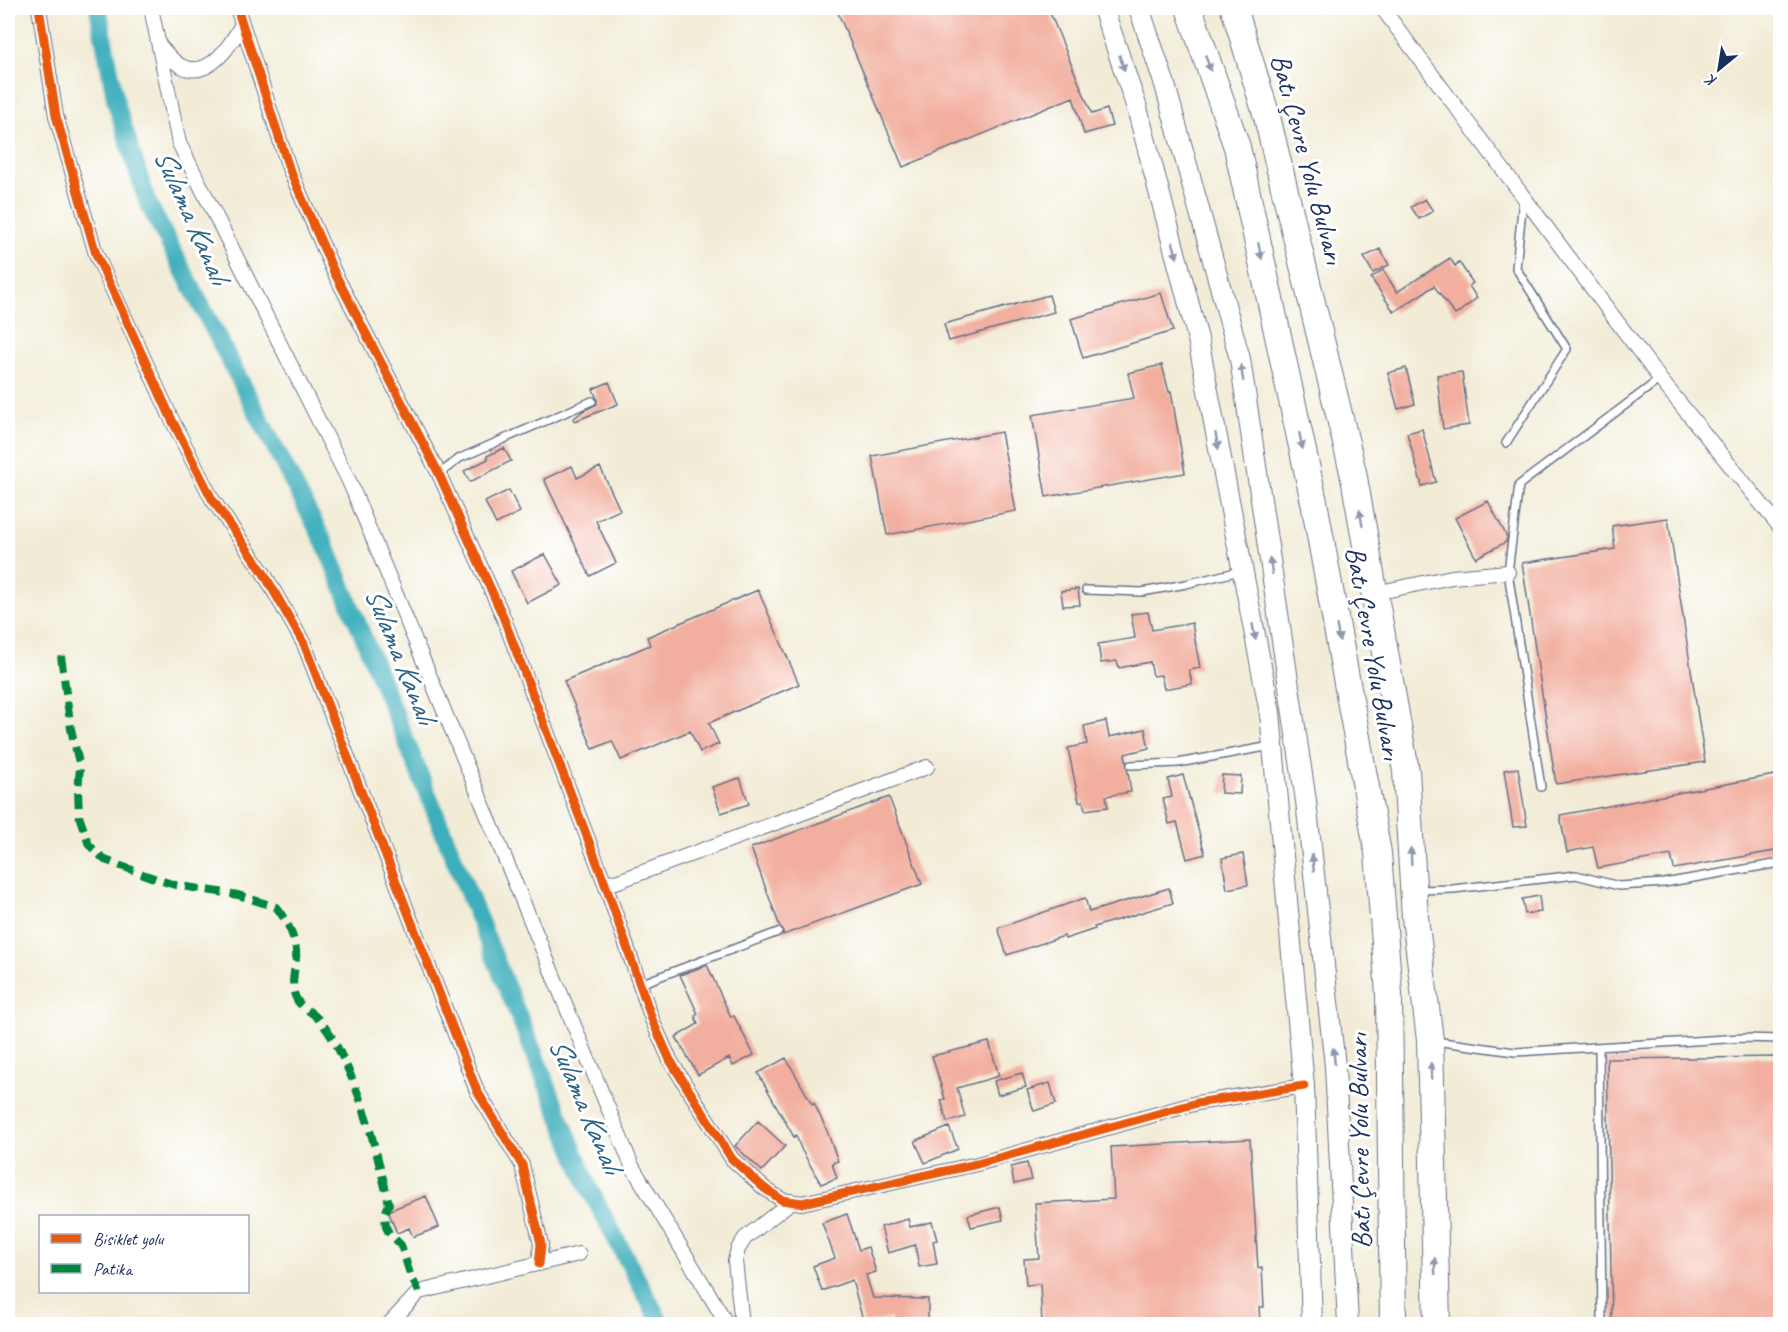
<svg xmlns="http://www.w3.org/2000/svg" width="1788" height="1332" font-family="Caveat,sans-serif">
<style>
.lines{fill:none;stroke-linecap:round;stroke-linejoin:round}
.canal{stroke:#3eaebb;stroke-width:18}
.building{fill:#f2ae9e}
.lane-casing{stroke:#667188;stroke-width:10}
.street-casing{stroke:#667188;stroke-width:16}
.secondary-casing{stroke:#667188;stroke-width:22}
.highway-casing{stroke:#667188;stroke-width:28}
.lane{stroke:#fff;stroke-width:7}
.street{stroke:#fff;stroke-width:14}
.secondary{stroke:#fff;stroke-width:20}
.highway{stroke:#fff;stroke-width:26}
.quiet{stroke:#00873e;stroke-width:8;stroke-dasharray:15 8;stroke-linecap:butt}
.cycleway-casing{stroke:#fff;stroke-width:13}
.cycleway{stroke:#e8590c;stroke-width:9}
.oneway{fill:#8d97ae}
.labels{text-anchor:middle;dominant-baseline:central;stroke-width:6;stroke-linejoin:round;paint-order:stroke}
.street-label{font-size:28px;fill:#1b2f5e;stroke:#fff}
.water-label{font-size:30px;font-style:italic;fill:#296283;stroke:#fff}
</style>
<rect width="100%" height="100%" fill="#fff"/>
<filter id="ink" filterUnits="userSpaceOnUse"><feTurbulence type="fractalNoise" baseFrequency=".0167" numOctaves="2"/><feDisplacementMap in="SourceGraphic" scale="12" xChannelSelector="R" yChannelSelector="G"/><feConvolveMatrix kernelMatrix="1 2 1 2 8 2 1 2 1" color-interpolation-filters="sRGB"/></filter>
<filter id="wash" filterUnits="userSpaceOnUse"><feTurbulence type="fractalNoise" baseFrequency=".008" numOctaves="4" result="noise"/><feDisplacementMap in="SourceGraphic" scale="24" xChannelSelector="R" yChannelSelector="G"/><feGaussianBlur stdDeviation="1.35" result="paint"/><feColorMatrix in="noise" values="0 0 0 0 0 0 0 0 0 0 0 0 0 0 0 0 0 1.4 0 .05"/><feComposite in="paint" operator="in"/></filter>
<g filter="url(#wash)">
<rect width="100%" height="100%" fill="#f2ecd7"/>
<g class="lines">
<path class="canal" d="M98 8 116 103 147 201 326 546 590 1190 661 1324"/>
</g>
<g id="blocks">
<path class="building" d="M836 8H1048L1092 114 1107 109 1112 126 1084 134 1073 97 903 167Z
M1425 199 1433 211 1419 219 1411 207Z
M1380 249 1389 265 1373 273 1364 257Z
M1450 258 1455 266 1459 262 1473 283 1469 286 1477 298 1455 315 1434 286 1394 312 1371 278 1383 270 1397 292Z
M1161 293 1173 331 1083 358 1071 319Z
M1049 295 1054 312 949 341 944 324Z
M1162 365 1169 392 1171 391 1185 473 1046 497 1032 415 1134 398 1128 373Z
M1406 368 1415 404 1398 409 1388 373Z
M1462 372 1469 425 1443 429 1437 375Z
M609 382 618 404 575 421 573 419 583 411 597 404V399L593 389Z
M1422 429 1436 482 1422 486 1407 433Z
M1001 432 1016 511 887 535 872 456Z
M504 448 511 461 470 482 464 471 488 459 487 456Z
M572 466 577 478 600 467 620 510 596 521 616 563 590 576 544 479Z
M509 490 520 512 496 524 485 502Z
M1488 501 1507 537 1506 542 1476 558 1455 518Z
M1668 518 1705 762 1556 784 1522 563 1615 549 1612 526Z
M545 554 562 585 527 603 511 571Z
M1078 589 1080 605 1063 606 1061 591Z
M758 590 799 684 709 723 719 744 700 752 690 731 621 760 612 741 593 749 564 681 650 645 647 637Z
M1148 612 1152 630 1192 623 1200 668 1189 670 1192 684 1164 689 1161 675 1153 676 1150 662 1119 668 1117 661 1101 663 1098 644 1135 638 1131 614Z
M1106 721 1109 737 1145 729 1149 748 1125 754 1131 792 1106 796 1108 807 1085 810 1083 801 1079 802 1068 748 1087 744 1084 726Z
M1518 768 1527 826 1513 827 1504 770Z
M1780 774V850L1674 869 1671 855 1598 868 1593 847 1567 852 1560 815Z
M1183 775 1205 854 1187 859 1177 822 1169 824 1163 799 1172 797 1168 779Z
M1222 775 1241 776 1240 794 1221 793Z
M740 778 749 804 721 813 712 787Z
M889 797 922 884 783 935V931L780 927 751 848Z
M1243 854 1248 885 1227 889 1222 858Z
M1169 888 1173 903 1094 927 1095 929 1065 939 1064 936 1007 955 998 928 1085 898 1089 912Z
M1539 896 1541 912 1525 914 1522 899Z
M707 965 731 1017 734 1016 754 1055 733 1066 729 1058 698 1075 676 1037 698 1024 695 1016 698 1014 680 975Z
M989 1042 999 1076 957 1088 965 1117 947 1122 941 1100 945 1099 932 1056Z
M1780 1057V1324H1612L1607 1059Z
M786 1058 812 1104 814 1103 827 1131 838 1161 832 1163 837 1178 821 1184 801 1149 796 1135 794 1137 758 1073Z
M1022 1073 1026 1087 998 1095 994 1081Z
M1050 1083 1056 1104 1034 1111 1027 1090Z
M758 1121 785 1146 762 1171 735 1146Z
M949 1127 958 1149 925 1163 915 1141Z
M1250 1139 1258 1268 1262 1267 1264 1307H1259L1260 1324H1042L1040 1284 1026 1285 1024 1259 1039 1258 1035 1203 1114 1199 1111 1147Z
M1027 1163 1031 1180 1014 1184 1011 1167Z
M426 1196 439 1227 413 1237 409 1228 397 1233 388 1211Z
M1000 1207 1003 1220 971 1227 968 1215Z
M847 1214 859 1250 868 1247 876 1272 866 1275 873 1298 928 1299V1324H891V1318L864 1324 852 1280 822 1291 813 1266 835 1258 822 1223Z
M908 1219 910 1227 932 1222 937 1240 933 1241 937 1264 919 1267 915 1245 888 1253 881 1227Z"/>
</g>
</g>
<g filter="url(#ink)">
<use href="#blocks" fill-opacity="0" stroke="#667188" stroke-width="1.5"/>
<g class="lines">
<defs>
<path id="lane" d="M1506 443 1567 349 1516 268 1523 199
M439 474 460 458 592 401
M1086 590 1142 592 1186 584 1240 571
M1131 765 1178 763 1271 746
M1541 787 1508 572 1519 485 1660 379
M1418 890 1453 889 1576 875 1619 886 1664 883 1780 863
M640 984 778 932
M1435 1041 1515 1052 1742 1038 1780 1039
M1599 1047 1602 1322"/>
<path id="street" d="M39 8 56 116 96 254 172 420 212 499 263 572 304 644 477 1091 522 1165 541 1244 539 1264
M151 8 179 143 350 483 632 1166 727 1324
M237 8 289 168 334 272 439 474 502 614 604 881 653 1022 670 1060 732 1159 764 1188 782 1200 802 1203 977 1164 1197 1103 1304 1086
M1382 8 1660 379 1780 527
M160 46C166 53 173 62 181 66 209 81 232 43 242 24
M1375 593 1452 577 1508 572
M604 881 616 882 927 767
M389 1324 419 1292 579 1254
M742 1324 735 1261 738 1249 745 1238 792 1201"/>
<path id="secondary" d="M1103 8 1137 108 1198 339 1270 713 1304 1086 1312 1324
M1139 8 1165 85 1240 359 1306 801 1335 1066 1348 1324"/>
<path id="highway" d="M1189 8 1237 147 1314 502 1378 853 1389 994 1393 1324
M1234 8 1267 117 1353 472 1406 771 1415 917 1430 1040 1437 1324"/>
</defs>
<use href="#lane" class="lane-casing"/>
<use href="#street" class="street-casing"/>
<use href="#secondary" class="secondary-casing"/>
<use href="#highway" class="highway-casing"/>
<use href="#lane" class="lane"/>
<use href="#street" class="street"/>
<use href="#secondary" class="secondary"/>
<use href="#highway" class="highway"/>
<path class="quiet" d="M61 656 71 729 80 767 78 790 79 816 89 845 105 860 159 880 175 885 238 895 276 907C286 919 298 941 296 958 295 970 290 986 296 998 299 1006 307 1009 313 1014 322 1022 329 1032 335 1043 362 1092 376 1149 389 1204L385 1214 386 1227 389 1233 401 1245 410 1274 419 1292"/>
<defs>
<path id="cycleway" d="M39 8 56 116 96 254 172 420 212 499 263 572 304 644 477 1091 522 1165 541 1244 539 1264
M237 8 289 168 334 272 439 474 502 614 604 881 653 1022 670 1060 732 1159 764 1188 782 1200 802 1203 977 1164 1197 1103 1304 1086"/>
</defs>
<use href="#cycleway" class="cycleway-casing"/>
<use href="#cycleway" class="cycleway"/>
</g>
<defs><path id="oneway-solid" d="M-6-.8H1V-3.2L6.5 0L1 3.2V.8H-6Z" transform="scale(1.5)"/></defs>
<g class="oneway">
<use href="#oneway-solid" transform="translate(1122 63) rotate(71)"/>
<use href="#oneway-solid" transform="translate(1208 63) rotate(71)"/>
<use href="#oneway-solid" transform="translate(1175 250) rotate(75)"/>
<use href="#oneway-solid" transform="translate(1260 251) rotate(78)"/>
<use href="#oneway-solid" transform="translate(1242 373) rotate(-99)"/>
<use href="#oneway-solid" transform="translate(1217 441) rotate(79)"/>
<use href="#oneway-solid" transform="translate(1301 441) rotate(78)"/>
<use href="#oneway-solid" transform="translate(1361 518) rotate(-100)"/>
<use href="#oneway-solid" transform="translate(1271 566) rotate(-99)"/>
<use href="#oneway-solid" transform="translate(1254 632) rotate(79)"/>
<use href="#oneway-solid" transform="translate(1338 633) rotate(80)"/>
<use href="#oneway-solid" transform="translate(1411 856) rotate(-93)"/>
<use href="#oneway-solid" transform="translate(1313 863) rotate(-96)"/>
<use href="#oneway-solid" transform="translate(1334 1056) rotate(-96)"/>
<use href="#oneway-solid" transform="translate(1431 1071) rotate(-91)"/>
<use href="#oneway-solid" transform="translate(1435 1266) rotate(-91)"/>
</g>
</g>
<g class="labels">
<g class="street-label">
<text transform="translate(1308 159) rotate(75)">Batı Çevre Yolu Bulvarı</text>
<text transform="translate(1374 653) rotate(80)">Batı Çevre Yolu Bulvarı</text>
<text transform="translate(1359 1141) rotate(-91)">Batı Çevre Yolu Bulvarı</text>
</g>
<g class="water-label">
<text transform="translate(192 216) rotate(66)">Sulama Kanalı</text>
<text transform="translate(401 655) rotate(68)">Sulama Kanalı</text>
<text transform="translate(586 1105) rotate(67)">Sulama Kanalı</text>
</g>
</g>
<rect width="1788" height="1332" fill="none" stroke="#fff" stroke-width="30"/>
<rect x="39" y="1215" width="210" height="78" fill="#ffffff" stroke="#a4acbf" stroke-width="1.5"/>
<rect x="51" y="1234" width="30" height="9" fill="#e8590c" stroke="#a4acbf" stroke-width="1.5"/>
<text x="93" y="1245" font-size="18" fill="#1b2f5e">Bisiklet yolu</text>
<rect x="51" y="1264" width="30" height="9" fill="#00873e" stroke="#a4acbf" stroke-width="1.5"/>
<text x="93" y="1275" font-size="18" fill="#1b2f5e">Patika</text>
<g transform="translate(1719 69) rotate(210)" stroke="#ffffff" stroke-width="4.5" paint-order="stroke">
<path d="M0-4.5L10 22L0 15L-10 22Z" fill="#1b2f5e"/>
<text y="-9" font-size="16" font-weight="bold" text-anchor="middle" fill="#1b2f5e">K</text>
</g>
</svg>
